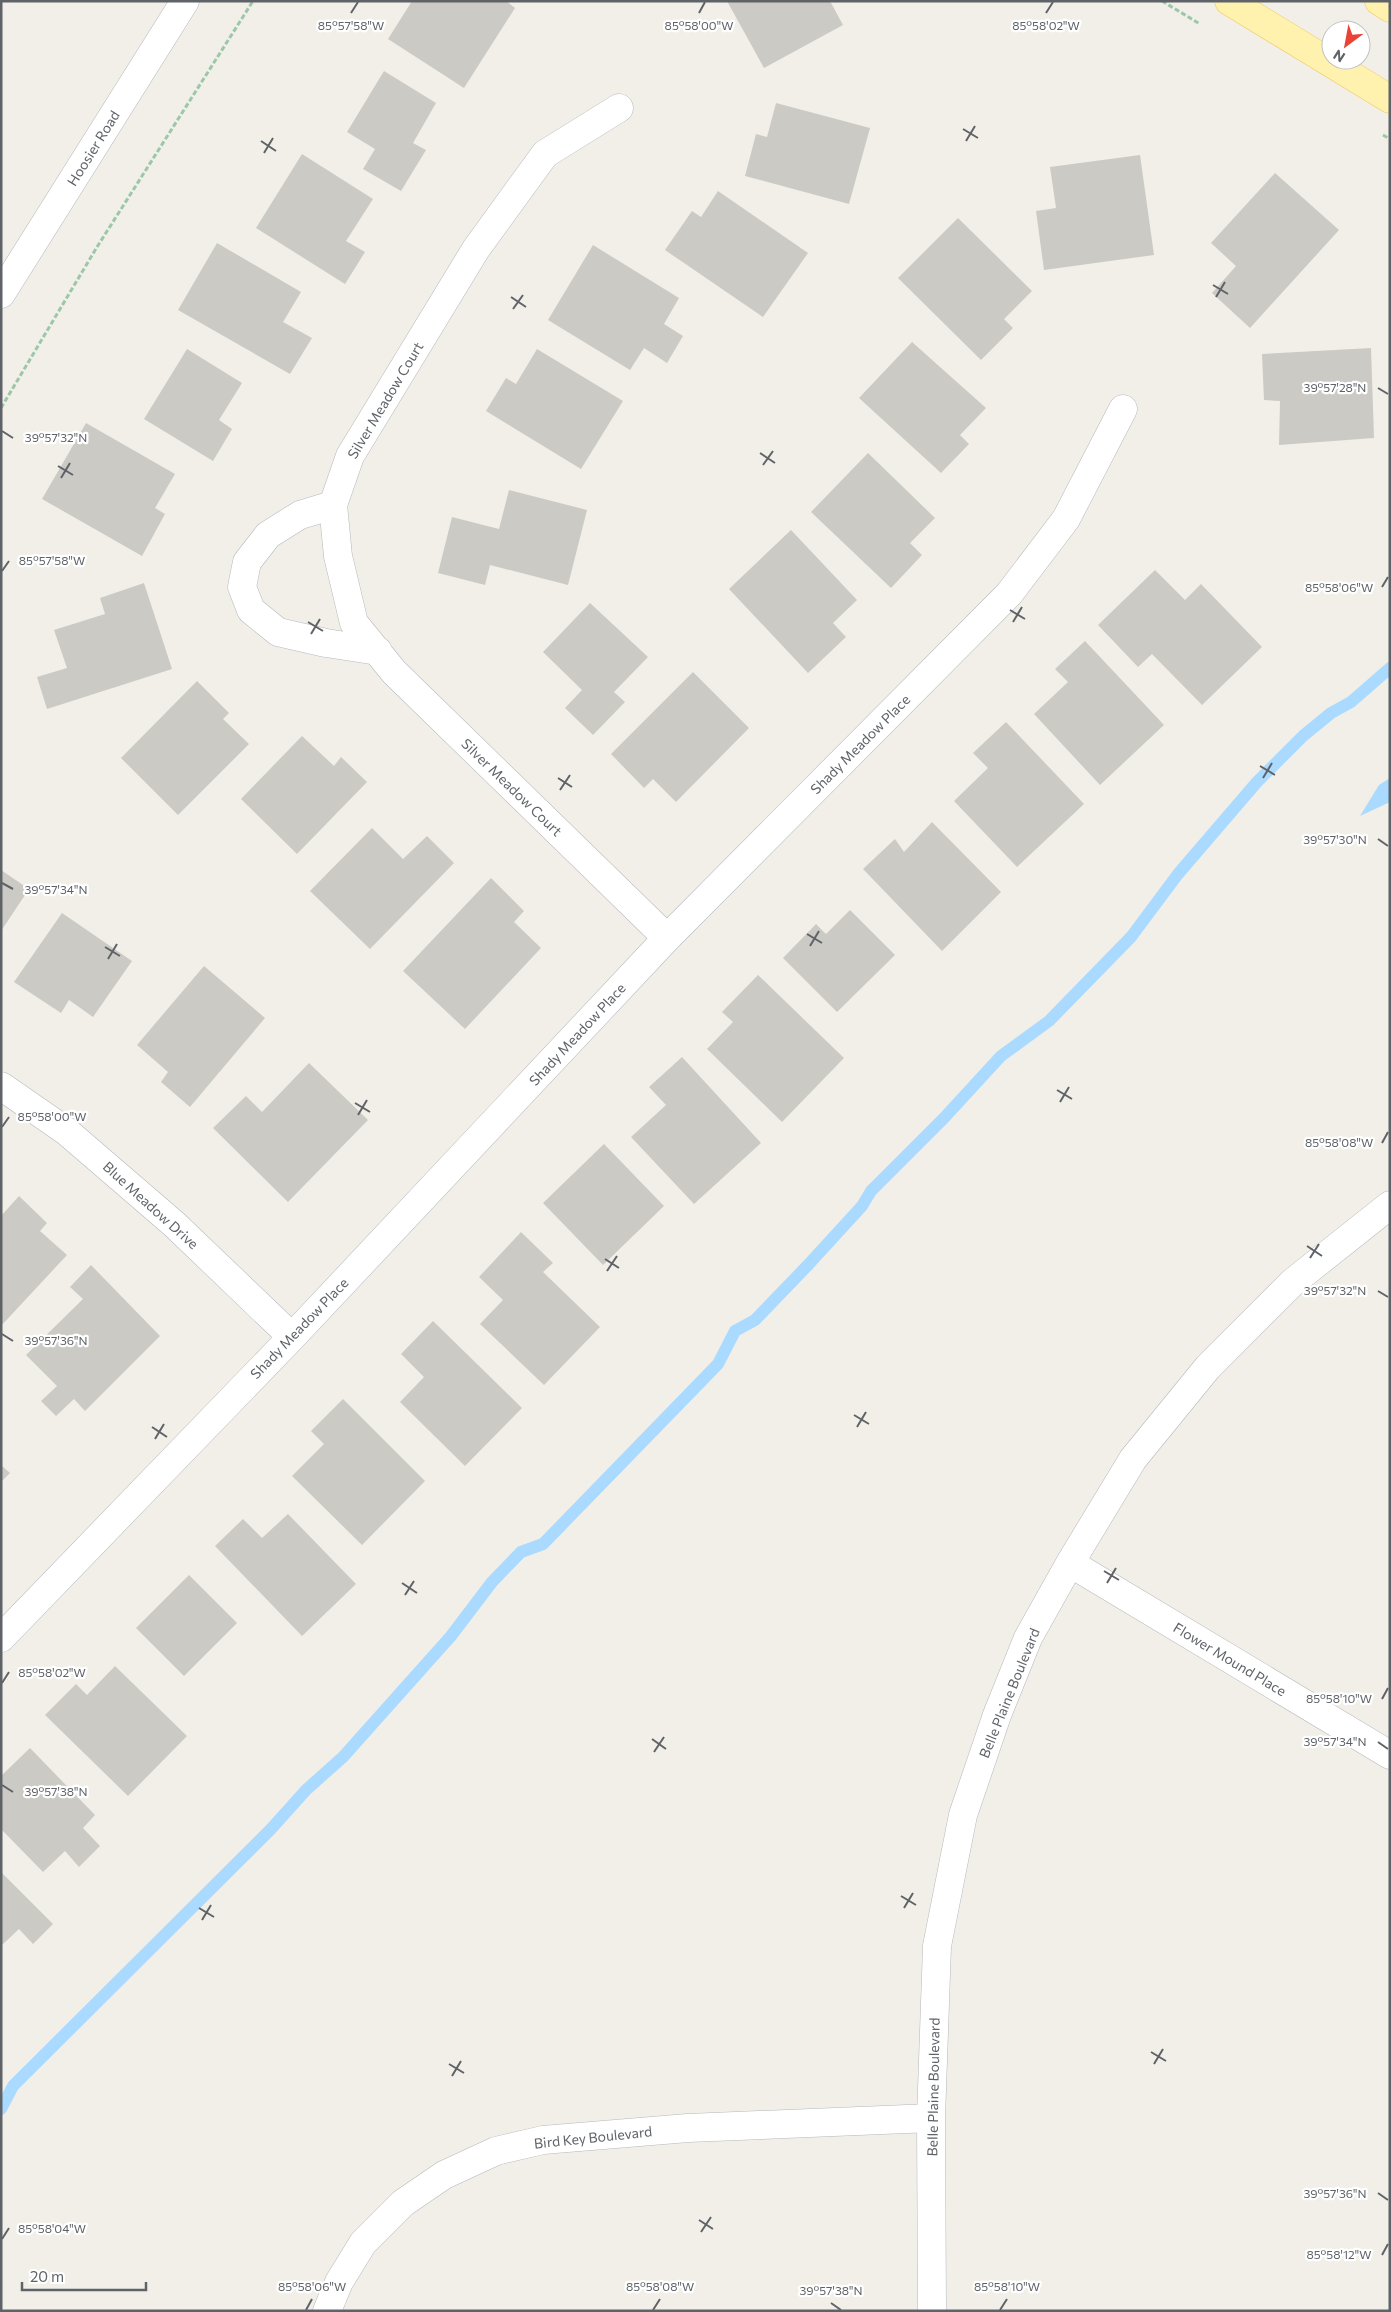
<svg xmlns="http://www.w3.org/2000/svg" width="1391" height="2312" font-family="Commissioner,sans-serif">
<style>
.water{fill:#aadaff}
.lines{fill:none;stroke-linecap:round;stroke-linejoin:round}
.stream{stroke:#aadaff;stroke-width:12}
.building{fill:#cccac5}
.minor-casing{stroke:#b5b8bc;stroke-width:29}
.tertiary-casing{stroke:#b5b8bc;stroke-width:29}
.primary-casing{stroke:#f2c960;stroke-width:29}
.path{stroke:#9cc7a9;stroke-width:3;stroke-dasharray:5 2.5;stroke-linecap:butt}
.minor{stroke:#fff;stroke-width:28}
.tertiary{stroke:#fff;stroke-width:28}
.primary{stroke:#fff2af;stroke-width:28}
.ticks{fill:none;stroke:#5f6368;stroke-width:2}
.labels{text-anchor:middle;dominant-baseline:central;stroke-width:4.5;stroke-linejoin:round;paint-order:stroke}
.street-label{font-size:14px;fill:#5f6368;stroke:#fff}
.ticks-label{font-size:12px;text-anchor:middle;fill:#5f6368;stroke:#fff;stroke-width:4.5;stroke-linejoin:round;paint-order:stroke}
</style>
<rect width="100%" height="100%" fill="#f1efe8"/>
<path class="water" d="M1390 778V802L1360 816 1379 785Z"/>
<g class="lines">
<path class="stream" d="M1 2109 13 2086 271 1829 306 1790 343 1757 451 1636 492 1582 521 1552 543 1544 718 1364 735 1331 755 1320 808 1265 862 1206 871 1191 944 1118 1001 1056 1049 1021 1131 937 1178 874 1257 782 1303 736 1331 713 1351 702 1390 668"/>
</g>
<path class="building" d="M412 1H506L515 8 464 88 388 39Z
M727 1H830L843 25 764 68Z
M384 71 436 103 413 143 426 150 401 191 363 169 375 149 347 132Z
M776 103 870 128 849 204 745 176 756 134 767 137Z
M302 154 373 199 346 241 365 252 345 284 256 228Z
M1140 155 1154 255 1044 270 1036 211 1056 208 1050 167Z
M1275 173 1339 230 1250 328 1212 293 1236 266 1211 243Z
M718 191 808 253 763 317 665 250 692 211 701 217Z
M958 218 1032 291 1004 319 1013 328 981 360 898 278Z
M217 243 301 292 283 322 312 338 290 374 178 310Z
M593 245 679 298 664 324 683 336 667 363 644 348 630 370 548 320Z
M912 342 986 408 960 435 969 444 941 473 859 398Z
M1371 348 1374 438 1279 445 1280 401 1264 400 1262 354Z
M187 349 242 383 219 420 232 429 213 461 144 419Z
M537 349 623 401 581 469 486 411 506 378 516 384Z
M86 423 175 474 155 508 165 514 142 556 42 499Z
M868 453 935 518 910 543 922 555 891 588 811 512Z
M509 490 587 510 568 585 490 565 485 585 438 573 452 517 499 529Z
M791 530 857 600 833 623 846 637 808 673 729 589Z
M1155 570 1185 600 1201 584 1262 647 1202 705 1152 654 1138 667 1098 625Z
M144 583 172 669 47 709 37 677 67 668 54 630 105 614 100 598Z
M590 603 648 657 614 692 625 702 593 735 565 708 582 690 543 652Z
M1085 641 1164 725 1100 785 1034 714 1068 682 1055 669Z
M693 672 749 728 676 802 653 779 644 788 611 754Z
M197 681 229 713 223 719 249 744 178 815 121 758Z
M1006 722 1084 804 1017 867 954 801 988 768 973 753Z
M302 736 334 766 341 757 367 782 297 854 241 799Z
M932 822 1001 892 942 951 863 869 895 839 904 852Z
M372 828 403 859 427 836 454 863 370 949 310 891Z
M1 870 29 889 1 931Z
M491 878 524 911 514 922 541 948 465 1029 403 971Z
M850 910 895 955 837 1012 783 958 816 924 826 934Z
M62 913 132 961 93 1017 69 1000 61 1013 14 982Z
M204 966 265 1018 190 1107 161 1082 168 1072 137 1045Z
M758 975 844 1058 782 1122 707 1049 733 1022 722 1012Z
M682 1057 761 1143 694 1204 631 1137 666 1105 649 1087Z
M309 1063 368 1120 288 1202 213 1128 246 1096 262 1112Z
M604 1144 664 1206 603 1265 543 1203Z
M19 1196 47 1223 40 1231 67 1255 1 1326V1216Z
M521 1232 553 1263 543 1272 600 1327 544 1385 480 1324 503 1300 479 1277Z
M91 1265 160 1336 85 1411 74 1399 56 1416 41 1401 57 1386 26 1355 83 1299 70 1287Z
M433 1321 522 1408 465 1466 400 1402 424 1377 401 1354Z
M343 1399 425 1481 362 1545 292 1476 324 1444 311 1431Z
M1 1465 10 1473 1 1482Z
M288 1514 356 1584 302 1636 215 1546 243 1519 262 1538Z
M189 1575 237 1623 184 1676 136 1628Z
M115 1666 187 1736 128 1796 45 1715 76 1684 87 1695Z
M30 1748 95 1815 83 1828 100 1846 79 1867 65 1851 43 1872 1 1829V1776Z
M1 1872 53 1924 33 1944 19 1929 1 1946Z"/>
<g class="lines">
<defs>
<path id="minor" d="M619 108 545 154 476 249 350 456 333 505 338 556 354 623 394 672 667 938
M333 505 300 515 268 535 247 562 242 587 251 610 278 632 326 643 378 651
M1 1086 66 1131 174 1224 292 1337
M1070 1563 1390 1755
M1 1638 292 1337 667 938 1009 594 1066 519 1123 409
M327 2311 339 2282 363 2243 403 2203 444 2175 496 2151 543 2140 688 2128 931 2118
M932 2311 931 2118 937 1946 963 1815 997 1715 1028 1638 1070 1563 1133 1459 1208 1367 1293 1282 1390 1205"/>
<path id="tertiary" d="M1 294 185 1"/>
<path id="primary" d="M1229 1 1390 99
M1379 1 1390 8"/>
</defs>
<use href="#minor" class="minor-casing"/>
<use href="#tertiary" class="tertiary-casing"/>
<use href="#primary" class="primary-casing"/>
<path class="path" d="M1162 1 1200 24
M1383 135 1390 139
M1 408 97 247 253 1"/>
<use href="#minor" class="minor"/>
<use href="#tertiary" class="tertiary"/>
<use href="#primary" class="primary"/>
</g>
<path class="ticks" d="M351 13 358 2M699 13 705 2M1046 13 1053 2M963 129 978 138M261 141 276 151M966 141 975 126M264 153 273 138M1213 285 1228 294M511 297 526 307M1216 297 1225 282M513 309 523 295M1378 388 1388 394M2 431 13 438M760 453 775 463M763 465 773 451M58 466 73 475M61 478 70 463M2 571 9 561M1382 587 1388 577M1010 610 1025 619M308 622 323 631M1013 622 1022 607M311 634 320 619M1260 766 1275 775M558 778 572 787M1263 778 1272 763M560 790 570 775M1378 839 1388 846M2 883 13 889M807 934 822 943M810 946 819 931M105 947 120 956M108 959 117 944M1057 1090 1072 1099M1060 1102 1069 1087M355 1103 370 1112M358 1115 367 1100M2 1127 9 1117M1382 1143 1388 1132M1307 1246 1322 1256M1310 1258 1319 1244M605 1259 619 1268M607 1271 617 1256M1378 1291 1388 1297M2 1334 13 1341M854 1415 869 1424M152 1427 167 1437M857 1427 866 1412M155 1439 164 1424M1104 1571 1119 1580M402 1583 417 1593M1107 1583 1116 1568M405 1595 414 1581M2 1683 9 1672M1382 1699 1388 1688M652 1739 666 1749M1378 1742 1388 1749M654 1752 664 1737M2 1785 13 1792M901 1896 916 1905M199 1908 214 1917M904 1908 913 1893M202 1920 211 1905M1151 2052 1166 2061M449 2064 464 2073M1154 2064 1163 2049M452 2076 461 2061M1378 2193 1388 2200M699 2220 713 2229M701 2232 711 2217M2 2239 9 2228M1382 2255 1388 2244M831 2303 841 2310M306 2310 312 2299M653 2310 660 2299M1000 2310 1007 2299"/>
<g class="labels">
<g class="street-label">
<text transform="translate(93 148) rotate(-58)">Hoosier Road</text>
<text transform="translate(385 400) rotate(-59)">Silver Meadow Court</text>
<text transform="translate(860 744) rotate(-45)">Shady Meadow Place</text>
<text transform="translate(512 787) rotate(44)">Silver Meadow Court</text>
<text transform="translate(577 1034) rotate(-47)">Shady Meadow Place</text>
<text transform="translate(151 1205) rotate(42)">Blue Meadow Drive</text>
<text transform="translate(299 1328) rotate(-46)">Shady Meadow Place</text>
<text transform="translate(1230 1659) rotate(31)">Flower Mound Place</text>
<text transform="translate(1009 1693) rotate(-68)">Belle Plaine Boulevard</text>
<text transform="translate(933 2087) rotate(-89)">Belle Plaine Boulevard</text>
<text transform="translate(593 2137) rotate(-6)">Bird Key Boulevard</text>
</g>
</g>
<g class="ticks-label">
<text x="351" y="30">85°57'58"W</text>
<text x="699" y="30">85°58'00"W</text>
<text x="1046" y="30">85°58'02"W</text>
<text x="1335" y="392">39°57'28"N</text>
<text x="56" y="442">39°57'32"N</text>
<text x="52" y="565">85°57'58"W</text>
<text x="1339" y="592">85°58'06"W</text>
<text x="1335" y="844">39°57'30"N</text>
<text x="56" y="894">39°57'34"N</text>
<text x="52" y="1121">85°58'00"W</text>
<text x="1339" y="1147">85°58'08"W</text>
<text x="1335" y="1295">39°57'32"N</text>
<text x="56" y="1345">39°57'36"N</text>
<text x="52" y="1677">85°58'02"W</text>
<text x="1339" y="1703">85°58'10"W</text>
<text x="1335" y="1746">39°57'34"N</text>
<text x="56" y="1796">39°57'38"N</text>
<text x="1335" y="2198">39°57'36"N</text>
<text x="52" y="2233">85°58'04"W</text>
<text x="1339" y="2259">85°58'12"W</text>
<text x="312" y="2291">85°58'06"W</text>
<text x="660" y="2291">85°58'08"W</text>
<text x="1007" y="2291">85°58'10"W</text>
<text x="831" y="2295">39°57'38"N</text>
</g>
<rect width="1391" height="2312" fill="none" stroke="#5f6368" stroke-width="5"/>
<g transform="translate(1346 45) rotate(212)"><circle r="24" fill="#ffffff" stroke="#bfc1c3"/>
<path d="M0-4L9 19L0 12L-9 19Z" fill="#ea4335"/>
<text y="-8" font-size="14" font-weight="bold" text-anchor="middle" fill="#5f6368">N</text>
</g>
<path d="M22 2282v8h124v-8" fill="none" stroke="#5f6368" stroke-width="2.5"/>
<text x="30" y="2282" font-size="15" fill="#5f6368" stroke="#ffffff" stroke-width="4" paint-order="stroke">20 m</text>
</svg>
